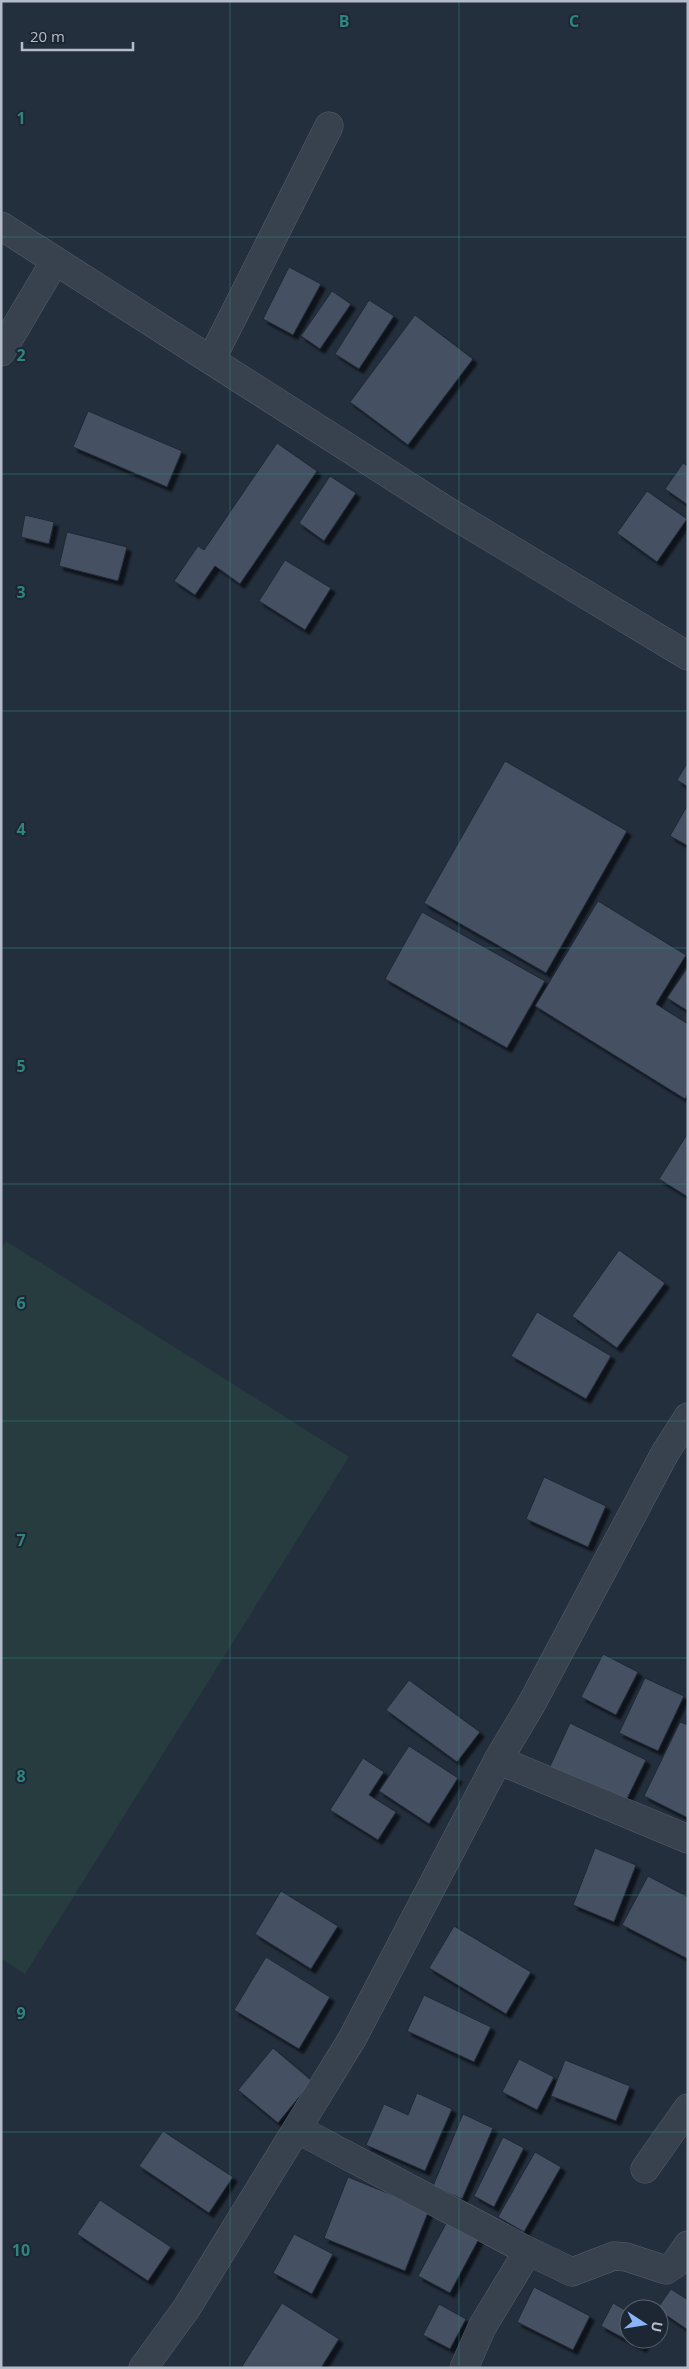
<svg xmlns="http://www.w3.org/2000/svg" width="689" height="2369" font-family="'Open Sans',sans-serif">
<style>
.green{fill:#263c3f}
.building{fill:#455162;stroke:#1f2835;filter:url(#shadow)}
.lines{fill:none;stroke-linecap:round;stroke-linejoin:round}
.minor-casing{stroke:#565f6c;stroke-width:29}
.minor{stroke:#38414e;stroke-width:28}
.grid{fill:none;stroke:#308480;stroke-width:1;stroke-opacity:0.55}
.grid-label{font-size:16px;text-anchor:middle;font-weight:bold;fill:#308480;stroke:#1d2633;stroke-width:4;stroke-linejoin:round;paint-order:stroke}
</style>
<defs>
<filter id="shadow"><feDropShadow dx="4.5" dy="4.5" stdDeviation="1" flood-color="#0009"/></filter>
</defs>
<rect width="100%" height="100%" fill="#242f3e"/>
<path class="green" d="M6 1241 349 1457 25 1974 1 1959V1249Z"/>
<path class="building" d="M289 267 321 284 293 335 263 319Z
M332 291 351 304 320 349 301 336Z
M369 300 394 316 359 369 335 354Z
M415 315 473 359 408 445 350 402Z
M88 411 182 451 167 487 73 447Z
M277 443 317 471 240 584 215 566 195 595 174 581 198 546 204 550Z
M683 463 688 466V505L665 489Z
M330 476 356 493 324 541 299 523Z
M647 491 687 519 657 562 617 533Z
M25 515 54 522 49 544 21 537Z
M67 532 127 547 118 581 59 566Z
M285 560 331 588 305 630 259 601Z
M505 761 627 831 546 973 424 903Z
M688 762V787L677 780Z
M687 806 688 807V846L670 836Z
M598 901 686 955 656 1004 688 1024V1094L685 1099 535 1006Z
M422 912 545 981 507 1048 385 979Z
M688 967V1011L667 998Z
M688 1133V1197L659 1179Z
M619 1250 665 1283 617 1348 572 1316Z
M537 1312 611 1356 586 1399 511 1356Z
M544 1477 606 1506 588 1547 526 1519Z
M603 1654 638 1672 616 1715 581 1697Z
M645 1678 684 1696 658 1751 619 1733Z
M409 1680 480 1732 457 1762 386 1710Z
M680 1722 688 1725V1818L644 1796Z
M570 1723 646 1760 622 1809 547 1773Z
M409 1746 458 1778 429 1824 379 1791Z
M363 1758 384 1772 369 1795 396 1812 378 1840 330 1810Z
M595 1848 636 1865 614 1922 573 1905Z
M648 1876 688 1897V1959L622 1925Z
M281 1891 338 1926 311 1969 255 1934Z
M454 1926 531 1972 506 2014 429 1968Z
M266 1957 330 1997 299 2049 234 2010Z
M424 1995 491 2027 474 2062 407 2031Z
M273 2048 312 2081 278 2123 238 2090Z
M519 2059 554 2077 537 2110 502 2092Z
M565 2060 630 2086 616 2121 551 2096Z
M417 2093 452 2109 425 2171 366 2145 384 2104 408 2115Z
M463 2114 493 2128 462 2199 433 2186Z
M163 2131 233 2177 209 2213 139 2166Z
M503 2137 524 2148 494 2207 474 2196Z
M535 2152 561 2167 524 2232 498 2217Z
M348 2177 429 2210 405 2271 324 2238Z
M100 2200 171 2247 148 2281 77 2234Z
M449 2218 481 2235 450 2293 418 2276Z
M294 2234 333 2254 312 2294 273 2273Z
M534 2287 590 2316 573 2350 517 2322Z
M671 2289 688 2300V2330L657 2309Z
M282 2303 339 2339 321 2368H241Z
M613 2303 629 2312V2339H647L642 2348 601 2326Z
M439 2304 466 2319 450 2349 423 2335Z"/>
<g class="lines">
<defs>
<path id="minor" d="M1 226 447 511 688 656
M1 352 55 261
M211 360 329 126
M498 1760 688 1839
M297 2129 528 2251 572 2272 614 2256 626 2257 666 2270 675 2264 688 2245
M645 2169 688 2108
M143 2368 186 2309 352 2039 498 1760 532 1703 665 1453 688 1417
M464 2368 482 2327 528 2251"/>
</defs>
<use href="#minor" class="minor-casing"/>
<use href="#minor" class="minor"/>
</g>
<path class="grid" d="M230 1V2368M459 1V2368M1 237H688M1 474H688M1 711H688M1 948H688M1 1184H688M1 1421H688M1 1658H688M1 1895H688M1 2132H688"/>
<g class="grid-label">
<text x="344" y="27">B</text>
<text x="574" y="27">C</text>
<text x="21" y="124">1</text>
<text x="21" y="361">2</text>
<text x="21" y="598">3</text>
<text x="21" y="835">4</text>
<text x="21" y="1072">5</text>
<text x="21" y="1309">6</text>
<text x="21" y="1546">7</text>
<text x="21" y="1782">8</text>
<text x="21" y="2019">9</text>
<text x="21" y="2256">10</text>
</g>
<rect width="689" height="2369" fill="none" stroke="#b4bcc9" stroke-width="5"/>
<g transform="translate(644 2324) rotate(102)"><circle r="24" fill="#1d2633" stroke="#59626f"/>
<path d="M0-4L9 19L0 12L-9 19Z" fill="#8ab4f8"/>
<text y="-8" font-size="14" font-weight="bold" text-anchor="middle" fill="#b4bcc9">U</text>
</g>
<path d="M22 42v8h111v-8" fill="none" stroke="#b4bcc9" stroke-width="2.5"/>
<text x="30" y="42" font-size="15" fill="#b4bcc9" stroke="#1d2633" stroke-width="4" paint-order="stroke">20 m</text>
</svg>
